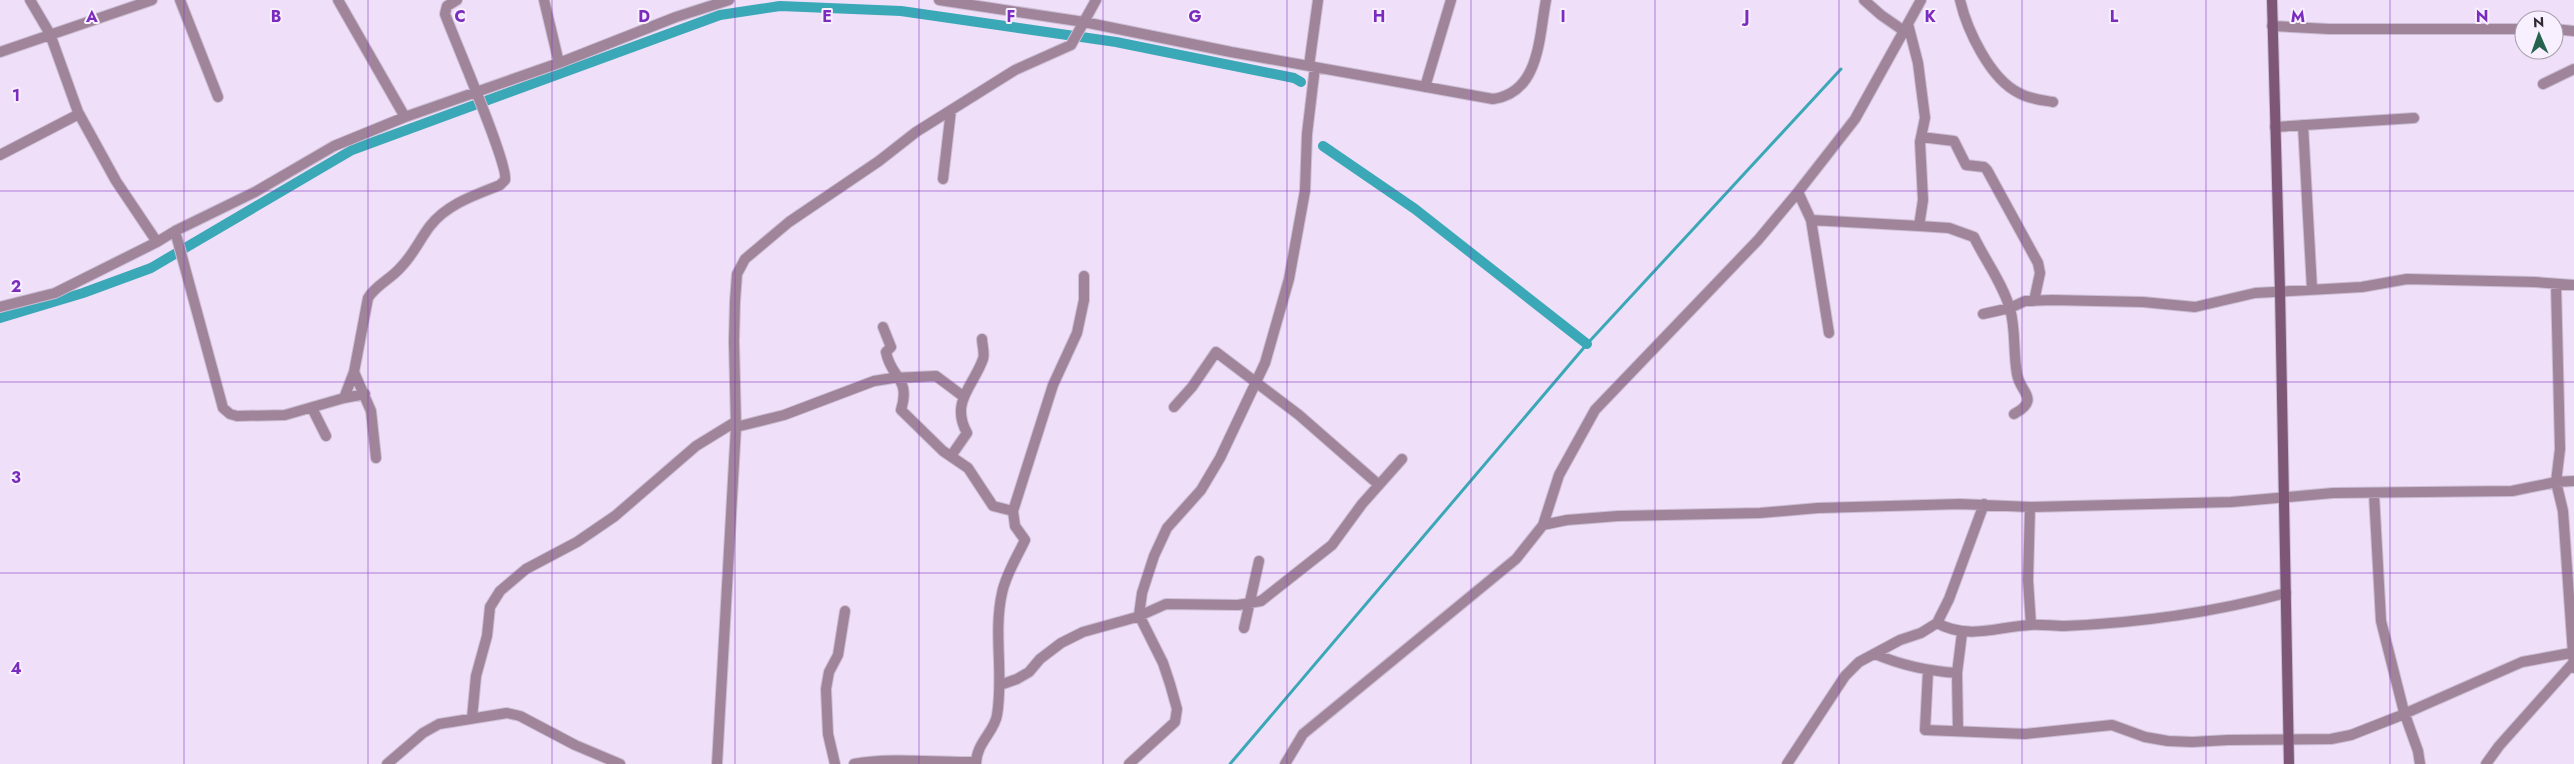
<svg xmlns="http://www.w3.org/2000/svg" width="2574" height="764" font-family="Jost,sans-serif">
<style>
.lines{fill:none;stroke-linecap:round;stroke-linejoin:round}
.stream{stroke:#3ba8b7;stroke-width:3}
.canal{stroke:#3ba8b7;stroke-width:10}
.street-casing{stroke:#ccbed5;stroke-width:12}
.secondary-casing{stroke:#ccbed5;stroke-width:12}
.street{stroke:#a0859a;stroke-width:10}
.secondary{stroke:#7d5775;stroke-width:10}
.grid{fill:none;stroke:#7b2cbf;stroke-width:1;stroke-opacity:0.55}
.grid-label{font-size:16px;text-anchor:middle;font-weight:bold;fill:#7b2cbf;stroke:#f8efff;stroke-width:4;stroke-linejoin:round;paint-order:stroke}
</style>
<rect width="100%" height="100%" fill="#efdff9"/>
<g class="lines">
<path class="stream" d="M1230 764 1587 344 1841 69"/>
<path class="canal" d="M1323 146 1415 209 1587 344
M0 318 83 293 151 268 352 150 720 15 780 6 901 11 1116 42 1294 78 1301 82"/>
<defs>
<path id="street" d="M30 0 50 34 78 112 116 181 157 242 175 231 255 192 334 146 405 117 559 63 676 17 729 0
M180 0 218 97
M338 0 405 117
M544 0 559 63
M939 0 1084 22 1231 52 1493 99C1540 93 1539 36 1546 0
M1864 0 1881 15 1904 31
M1960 0C1967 30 1990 79 2019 93 2029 99 2042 100 2053 102
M1908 24 1918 63 1925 118 1920 142 1923 200 1919 226 1949 228 1974 237C1985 260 2003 284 2010 309 2016 330 2013 352 2017 374 2020 393 2041 399 2014 414
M2272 26 2329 29H2524
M2554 29 2574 31
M0 52 152 0
M1309 66 1318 0
M2543 84 2574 69
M1425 87 1451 0
M2303 125 2312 289
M2275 127 2414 118
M1921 137 1954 141 1966 165 1984 167 1987 170 2038 263 2040 273 2034 301
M0 155 79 114
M943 179 951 110
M1798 192 1811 220 1829 333
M1811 220 1919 226
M175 231 223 408 230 414 237 416 285 415 344 398 365 394
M2556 284 2560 449 2556 482 2563 511 2574 668
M0 307 55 293 157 242
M1983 314 2010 308 2025 301 2052 300 2143 302 2195 307 2255 293 2362 287 2407 279 2534 282 2574 285
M883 327 891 347 886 352C891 379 911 377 901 410L943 451 968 468 993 506 1013 511
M354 372 371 411 376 458
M344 398 354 372 368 298C376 285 391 279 401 267 413 255 420 239 430 226 447 204 475 195 500 185L505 180C509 165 454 39 445 14L447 6 457 0
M1174 407 1192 387 1216 352 1299 415 1379 485
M312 408 326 436
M736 427 784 415 874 381 893 378 936 376 964 397
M951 456 967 433C950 402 973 387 983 359 985 353 982 345 982 339
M2374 494 2381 621 2404 712 2418 751 2420 764
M2030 507 2028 580 2031 625
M1543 525 1567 520 1618 516 1760 513 1818 508 1960 504 2030 507 2231 502 2333 493 2512 491 2556 482 2574 481
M1937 623C1968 640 1996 627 2030 625 2041 624 2052 626 2064 626 2138 623 2215 612 2286 593
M1244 628 1259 561
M1875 654C1903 666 1927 671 1957 673
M1928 671 1925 730 2025 734 2112 725 2145 737 2168 741 2192 742 2228 740 2331 739 2351 735 2397 717 2522 662 2571 653
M1000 685 1017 679 1029 672 1040 659 1061 643 1083 632 1137 617 1166 604 1238 605 1261 601 1332 545 1362 504 1402 459
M472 718 476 676 487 636 490 607 500 591 526 569 577 542 615 516 696 446 735 422
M1958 730 1957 673 1962 633
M387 764 423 733 439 724 507 713 520 716 575 745 620 764
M717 764 736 427 734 341 735 301 737 274 745 259 789 222 879 161 916 132 1015 70 1071 45 1096 0
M835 764 828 734 826 689 829 672 838 655 845 611
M854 764C895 757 935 763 976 762
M976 764C976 743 995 731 997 715 1004 675 993 633 1002 593 1006 574 1017 557 1025 540L1015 526 1013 511 1053 385 1077 333 1084 300V276
M1129 764 1175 722 1177 709 1170 684 1163 663 1139 615 1142 593 1154 556 1167 528 1201 490 1220 458 1265 363 1289 279 1305 191 1307 134 1315 67
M1285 764 1303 734 1516 559 1543 525 1559 475 1595 410 1758 240 1798 192 1855 119 1921 0
M1787 764 1845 676 1859 662 1900 640 1921 633 1937 623 1949 599 1984 504
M2486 764 2499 746 2574 662"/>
<path id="secondary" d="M2272 0 2280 291 2289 764"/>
</defs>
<use href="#street" class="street-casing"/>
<use href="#secondary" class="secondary-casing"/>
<use href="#street" class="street"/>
<use href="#secondary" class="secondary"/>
</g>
<path class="grid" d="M184 0V764M368 0V764M552 0V764M735 0V764M919 0V764M1103 0V764M1287 0V764M1471 0V764M1655 0V764M1839 0V764M2022 0V764M2206 0V764M2390 0V764M0 191H2574M0 382H2574M0 573H2574"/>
<g class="grid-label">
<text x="92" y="22">A</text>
<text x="276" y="22">B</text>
<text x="460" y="22">C</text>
<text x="644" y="22">D</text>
<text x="827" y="22">E</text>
<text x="1011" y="22">F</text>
<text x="1195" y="22">G</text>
<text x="1379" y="22">H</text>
<text x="1563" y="22">I</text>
<text x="1747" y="22">J</text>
<text x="1930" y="22">K</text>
<text x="2114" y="22">L</text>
<text x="2298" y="22">M</text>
<text x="2482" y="22">N</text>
<text x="16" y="101">1</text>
<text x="16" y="292">2</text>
<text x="16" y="483">3</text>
<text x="16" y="674">4</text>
</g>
<g transform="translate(2539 35) rotate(358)"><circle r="24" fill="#f8efff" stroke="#a79fad"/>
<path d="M0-4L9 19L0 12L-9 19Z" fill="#25634e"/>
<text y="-8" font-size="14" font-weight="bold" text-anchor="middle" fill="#2e2831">N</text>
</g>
</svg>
